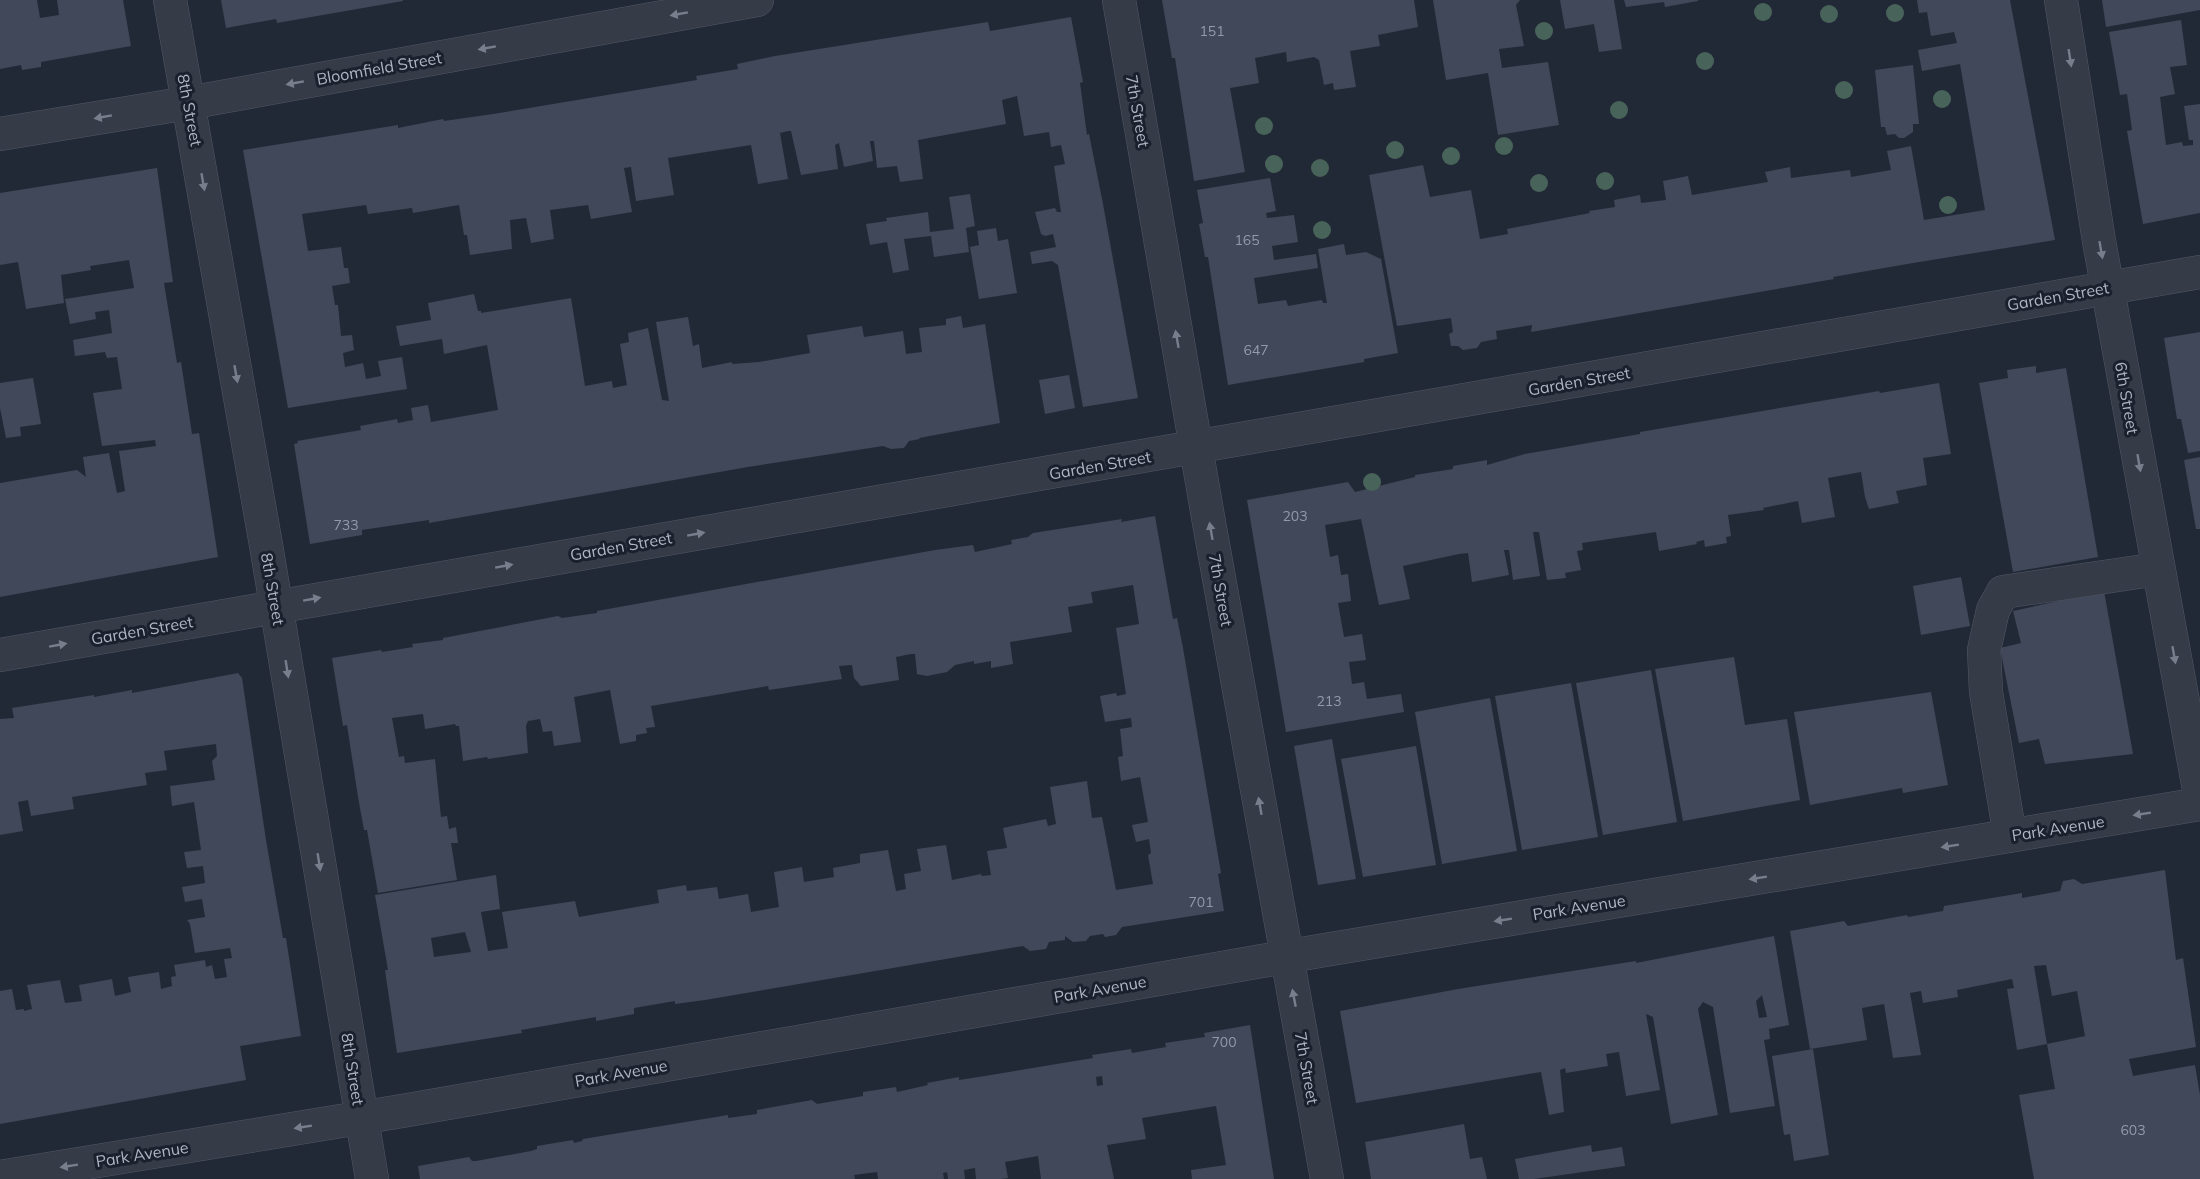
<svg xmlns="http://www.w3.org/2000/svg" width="2200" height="1179" font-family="Mulish,sans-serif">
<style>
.building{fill:#404859;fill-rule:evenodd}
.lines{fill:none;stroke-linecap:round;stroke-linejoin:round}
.minor-casing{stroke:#525865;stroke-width:34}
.minor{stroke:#353b47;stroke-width:33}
.tree{fill:#486359}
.oneway{fill:#787e8c}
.labels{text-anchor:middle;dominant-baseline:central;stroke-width:6;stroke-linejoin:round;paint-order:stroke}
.number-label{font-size:14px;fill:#939aa9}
.street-label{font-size:16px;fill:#afb5c4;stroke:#1a202c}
</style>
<rect width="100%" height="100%" fill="#222936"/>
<path class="building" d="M0 0H37L40 18 59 15 57 0H123L131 46 41 62V67L22 70 21 65 0 69Z
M221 0H403V1L277 23 276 19 226 28Z
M1162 0H1414L1418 27 1378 35 1380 46 1350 51 1356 87 1334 90 1333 83 1324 85 1319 60 1314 57 1287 62 1286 52 1255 58 1259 83 1230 88 1245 172 1194 181 1175 58H1172Z
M1433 0H1520L1516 5 1524 46 1499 49 1502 68 1548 62 1559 125 1498 135 1488 73 1446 80Z
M1560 0H1614L1622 49 1599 52 1594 24 1565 29Z
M1624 0H1698V1L1665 7 1664 2 1626 7Z
M1917 0H2010L2055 240 1907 264 1833 277 1834 279 1531 332 1532 325 1496 331 1497 339 1481 342 1477 348 1463 350 1458 346H1451L1449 334 1453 332 1451 318 1397 326 1369 175 1423 165 1430 197 1471 190 1480 239 1508 234 1507 229 1590 213 1589 211 1615 207 1614 200 1640 195 1641 203 1666 200 1663 181 1688 176 1692 195 1768 182 1765 172 1790 167 1791 178 1850 170 1851 177 1891 170 1887 151 1911 146 1924 220 1985 210 1960 64 1922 71 1918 50 1957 43 1954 32 1931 36 1927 12 1919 13Z
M2102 0H2200V10L2106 27Z
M1071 17 1083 82 1080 83 1087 135 1089 134 1103 204 1138 398 1083 407 1058 265 1052 261 1032 264 1030 252 1056 247 1053 234 1045 236 1041 234 1035 212 1055 208 1057 212H1061L1054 166 1065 164 1061 145 1051 147 1049 132 1024 136 1017 96 1002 100 1006 124 918 140 923 179 900 182 897 166 877 168 874 141H870L873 161 844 167 839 143 835 145 838 169 801 175 791 131H788L780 133 788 179 758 184 751 145 668 158 674 195 636 201 631 167 624 168 632 212 591 219 588 205 550 210 554 239 531 243 526 218 510 220 512 249 470 255 467 235H464L459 205 413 213 412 208 368 214 366 205 302 214 308 251 341 247 344 268H348L350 283 332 286 335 305H338L341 336 352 335 354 350 343 353 345 367 363 363 366 379 381 376 378 361 402 357 407 389 288 408 243 150 398 125V128L443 119 444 121 493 114 697 80 696 76 738 69 737 64 775 56 988 22 990 31Z
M2181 20 2187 65 2170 67 2175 94 2160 97 2166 145 2182 142 2183 146 2193 145V140H2189L2184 106 2200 104V213L2143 224 2127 131 2132 130 2127 94 2120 95 2109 32Z
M1913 65 1919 124H1913V132L1904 138H1899L1895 134 1887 135 1885 127H1881L1875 70Z
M157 168 173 282 164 283 177 363 181 362 192 434 199 433 218 557 0 597V483L77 470 86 477 83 457 109 453 117 493 125 491 119 451 156 446 155 440 102 446 93 393 122 389 117 357 107 358 105 352 75 356 73 340 112 333 109 310 95 312 96 319 70 324 65 299 134 288 129 260 90 266 91 270 61 275 64 303 26 309 18 262 0 265V193Z
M1270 178 1276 211 1266 213 1267 218 1294 215 1298 242 1272 246 1274 260 1316 254 1318 268 1254 278 1258 304 1286 300 1288 306 1322 300 1323 303H1327L1318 249 1344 244 1346 255 1366 252 1381 259 1398 353 1364 359V362L1228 385 1208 257H1205L1199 224 1203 223 1197 190Z
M970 194 975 226 966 228 969 252 934 257 931 236 904 239 909 270 893 273 887 242 870 245 866 224 887 221 886 218 928 212 930 232 954 229 949 197Z
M996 228 998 241 1008 239 1017 293 979 299 970 247 979 245 977 231Z
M474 294 478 311H481V313L571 298 585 386 612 381 613 388 627 385 620 344 629 342 628 333 648 328 662 400 669 401 656 322 688 317 693 346 699 344 702 368 732 362V364L759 362 810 353 807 335 862 326 864 337 903 331 906 354 922 352 919 328 946 325V319L961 316 963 328 985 324 1000 423 919 438 920 439 909 441 904 448 891 449 883 446 748 467 429 523V520L362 530V535L310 544 294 444 298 443 297 441 361 430 360 426 397 419 398 423 413 420 411 408 428 405 431 422 498 410 487 345 444 354 442 339 400 346 396 326 431 320 428 303Z
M2200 332V451L2188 453 2181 419H2177L2164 338Z
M2036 366V373L2066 368 2098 557 2013 572 1979 383 2008 378 2007 370Z
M1069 375 1075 408 1045 414 1039 380Z
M33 378 41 424 20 427 21 436 6 438 0 408V383Z
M1939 383 1951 454 1923 458 1927 485 1896 491 1899 503 1869 509 1865 497 1861 472 1828 478 1835 517 1802 523 1798 501 1763 508 1764 510 1728 515 1731 536 1726 537 1727 543 1705 547 1704 540 1696 542 1697 544 1659 551 1656 532 1582 543 1583 550 1577 551 1581 570 1565 573 1566 578 1547 580 1539 532H1533L1540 576 1513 580 1509 550H1504L1509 575 1472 582 1468 553 1459 554 1403 566 1410 599 1379 605 1361 519 1325 525 1330 557 1338 555 1341 575 1348 574 1351 601 1338 603 1344 637 1362 634 1366 660 1349 662 1352 684 1364 682 1367 699 1401 694 1404 712 1286 732 1247 500 1348 482 1355 492 1415 477V475L1453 469V466L1487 460V465L1525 454 1640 434V432L1879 391 1880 393Z
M2200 457V529H2196L2184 460Z
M1155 516 1173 619 1177 618 1183 648 1221 873 1218 874 1224 911 1122 927 1116 935 1105 937 1103 934 1090 936 1086 941 1073 942 1065 936V940L1049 942 1046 949 1030 951 1023 946 705 1000 675 1004V1001L634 1008V1014L596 1021V1017L521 1030 522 1033 397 1053 385 970H388L375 895 496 875 500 909 481 912 488 951 508 948 502 912 575 901 579 917 659 903 657 890 686 885 687 891 717 887 719 899 748 894 751 912 779 907 774 872 802 867 804 882 834 877 833 868 860 863V854L888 850 896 891 906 889 904 874 921 871 917 849 946 845 952 880 981 874 982 876 991 875 987 851 1007 848 1003 828 1046 819 1048 826 1056 824 1050 787 1087 781 1092 818 1102 817 1116 890 1153 884 1148 855 1151 853 1149 839 1136 842 1132 825 1148 822 1140 777 1121 781 1118 757 1123 756 1120 729 1132 727 1131 718 1105 722 1100 696 1116 693 1117 696 1126 694 1116 628 1139 624 1133 585 1091 592 1093 603 1068 607 1072 632 1010 642 1013 664 991 668V661L974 664V661L955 665 947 672 927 676 917 674 915 654H911L896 657 899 680 861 686 854 678 852 665 839 666 842 679 769 690 768 686 651 706 655 727 646 728 647 733 636 735V741L620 744 610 690 574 697 581 742 554 746 552 731 543 732 540 719 528 721 526 726 528 753 488 759 487 757 463 761 459 726H456L455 724 425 729 423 714 392 718 399 757 404 756 405 763 435 759 441 817 447 816 449 829 456 827 458 843H451L457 880 378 893 367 830H364L358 797 347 725 343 726 332 658 381 650 382 652 413 647 412 644 443 640V638L558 616 562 618 597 613V611L935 550 973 545 975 552 1012 544 1011 540 1028 537 1033 533 1122 519 1121 522ZM465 932 471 952 434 957 431 938Z
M1961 577 1970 626 1921 635 1913 586Z
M2104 591 2133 754 2045 764 2039 739 2019 743 2000 648 2021 643 2013 611Z
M1734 657 1745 725 1787 719 1800 800 1683 821 1655 669Z
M1651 670 1677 822 1603 835 1576 683Z
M238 673 242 678 266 840 283 938H286L301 1036 240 1046 246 1080 0 1124V991L12 989 16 1010 24 1009V1011L32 1009 27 985 60 980 65 1003 74 1002 82 1001 79 985 112 979 115 996 131 992 128 977 159 972 161 989 172 986 171 977 176 976 174 965 205 960 206 967 212 965 215 979 227 977 224 959 232 958 230 948 195 953 190 924 187 920 205 917 202 899 185 902 182 887 205 883 203 866 187 868 184 852 201 850 194 802 172 806 170 786 215 780 212 761 217 756 216 744 164 751 167 770 145 773 147 785 72 797 74 809 31 816 28 800 18 802 23 831 0 835V719L14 718 12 708 94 695V697L132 690V693Z
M1571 683 1598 837 1522 850 1495 696Z
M1931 692 1948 785 1903 793 1902 788 1810 805 1794 712Z
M1490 698 1517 851 1442 864 1415 712Z
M1332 739 1356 879 1318 885 1294 746Z
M1416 746 1436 865 1363 877 1341 759Z
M2165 870 2176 960 2183 958 2196 1047 2129 1059 2133 1076 2195 1065 2200 1095V1179H2034L2019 1095 2055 1089 2047 1044 2085 1036 2077 991 2052 996 2046 965 2034 966 2047 1044 2017 1050 2007 989 2014 988 2012 979 1957 990 1958 997 1923 1003 1921 991 1910 993 1921 1055 1893 1058 1884 1004 1862 1008 1867 1040 1810 1049 1790 931 1844 921 1848 926 1907 915 1908 917 1943 911 1944 906 2022 893V898L2060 891 2063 881 2074 879 2082 884Z
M1774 936 1789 1025 1769 1029 1770 1039 1764 1040 1775 1106 1730 1113 1713 1007 1703 1002 1698 1009 1718 1115 1671 1124 1653 1017 1646 1014 1660 1090 1626 1096 1619 1052 1606 1054 1608 1066 1566 1073 1565 1068 1560 1070 1564 1112 1549 1115 1541 1072 1356 1103 1340 1011 1458 989 1636 961V963ZM1762 995 1767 1017 1759 1018 1756 1001Z
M1250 1025 1274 1179H1192L1191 1170 1226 1165 1216 1106 1142 1118 1146 1139 1107 1145 1114 1179H1041L1038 1156 1005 1162 1008 1178 1001 1179H976L975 1168 964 1170 965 1179H948L947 1172 943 1173 944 1179H878L877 1172 854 1175 855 1179H420L418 1166 469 1157 472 1161H476L531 1151 537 1149V1146L573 1140 574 1143 582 1141 583 1139 728 1115V1118L757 1114V1110L812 1100 817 1104 863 1096V1092L896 1087 897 1092 928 1085 927 1083 959 1077V1080L991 1075 1093 1058 1092 1055 1131 1049 1132 1053 1166 1047 1165 1043 1205 1037 1204 1033ZM1102 1076 1103 1085 1097 1086 1096 1077Z
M1813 1049 1829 1155 1794 1161 1790 1134 1784 1135 1772 1056Z
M1464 1124 1470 1159 1482 1157 1487 1179H1371L1365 1142Z
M1591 1145 1592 1152 1622 1147 1625 1166 1534 1179H1519L1515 1159Z"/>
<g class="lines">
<defs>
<path id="minor" d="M170 0 266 545 372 1179
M1119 0 1208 517 1327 1179
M2061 0 2099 241 2200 795
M0 134 188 103 757 0
M0 655C733 525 1467 403 2200 272
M2010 836 1986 692 1984 650 1993 610 2003 592 2158 569
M0 1177 402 1111 1325 950 2200 804"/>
</defs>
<use href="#minor" class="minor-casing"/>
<use href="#minor" class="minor"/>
</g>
<g class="tree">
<circle cx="1763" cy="12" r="9"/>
<circle cx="1895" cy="13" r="9"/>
<circle cx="1829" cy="14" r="9"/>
<circle cx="1544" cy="31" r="9"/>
<circle cx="1705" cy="61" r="9"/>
<circle cx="1844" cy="90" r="9"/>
<circle cx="1942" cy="99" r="9"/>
<circle cx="1619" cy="110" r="9"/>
<circle cx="1264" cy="126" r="9"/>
<circle cx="1504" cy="146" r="9"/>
<circle cx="1395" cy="150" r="9"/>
<circle cx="1451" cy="156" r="9"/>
<circle cx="1274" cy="164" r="9"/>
<circle cx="1320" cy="168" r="9"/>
<circle cx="1605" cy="181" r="9"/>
<circle cx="1539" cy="183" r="9"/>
<circle cx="1948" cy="205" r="9"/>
<circle cx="1322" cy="230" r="9"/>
<circle cx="1372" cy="482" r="9"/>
</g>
<defs><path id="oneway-solid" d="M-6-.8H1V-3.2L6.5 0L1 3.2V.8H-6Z" transform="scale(1.5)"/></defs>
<g class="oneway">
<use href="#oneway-solid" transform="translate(679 14) rotate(170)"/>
<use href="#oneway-solid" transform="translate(487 48) rotate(170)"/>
<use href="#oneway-solid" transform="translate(2070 58) rotate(81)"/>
<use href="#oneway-solid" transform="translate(295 83) rotate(170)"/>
<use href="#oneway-solid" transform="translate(103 117) rotate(170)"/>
<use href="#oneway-solid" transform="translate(203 182) rotate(80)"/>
<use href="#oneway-solid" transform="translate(2101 250) rotate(80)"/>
<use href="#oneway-solid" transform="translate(1177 339) rotate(-100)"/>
<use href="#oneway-solid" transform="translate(236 374) rotate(80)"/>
<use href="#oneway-solid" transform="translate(2139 463) rotate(80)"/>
<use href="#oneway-solid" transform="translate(1211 531) rotate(-100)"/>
<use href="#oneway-solid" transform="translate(696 534) rotate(-10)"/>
<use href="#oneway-solid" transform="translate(504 566) rotate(-10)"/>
<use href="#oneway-solid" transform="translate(312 599) rotate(-10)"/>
<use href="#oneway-solid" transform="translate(58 645) rotate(-10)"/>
<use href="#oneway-solid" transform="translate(2174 655) rotate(80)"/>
<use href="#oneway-solid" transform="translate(287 669) rotate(81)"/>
<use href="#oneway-solid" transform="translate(1260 806) rotate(-100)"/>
<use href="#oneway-solid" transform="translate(2142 814) rotate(171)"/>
<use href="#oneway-solid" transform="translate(1950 846) rotate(171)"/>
<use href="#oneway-solid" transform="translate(319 862) rotate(81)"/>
<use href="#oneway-solid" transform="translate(1758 878) rotate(171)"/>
<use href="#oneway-solid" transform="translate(1503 920) rotate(171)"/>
<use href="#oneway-solid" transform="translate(1294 998) rotate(-101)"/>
<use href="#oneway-solid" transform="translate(303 1127) rotate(171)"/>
<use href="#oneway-solid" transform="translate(69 1166) rotate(171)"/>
</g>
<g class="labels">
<g class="number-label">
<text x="1212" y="31">151</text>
<text x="1247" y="240">165</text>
<text x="1256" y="350">647</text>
<text x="1295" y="516">203</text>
<text x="346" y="525">733</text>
<text x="1329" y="701">213</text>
<text x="1201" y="902">701</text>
<text x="1224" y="1042">700</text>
<text x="2133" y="1130">603</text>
</g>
<g class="street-label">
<text transform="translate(379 68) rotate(-10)">Bloomfield Street</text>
<text transform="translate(190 110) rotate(79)">8th Street</text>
<text transform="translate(1138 111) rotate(80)">7th Street</text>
<text transform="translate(2058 296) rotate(-10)">Garden Street</text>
<text transform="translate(1579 381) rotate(-10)">Garden Street</text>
<text transform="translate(2127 398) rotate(80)">6th Street</text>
<text transform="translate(1100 465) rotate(-10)">Garden Street</text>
<text transform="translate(621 546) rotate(-10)">Garden Street</text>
<text transform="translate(273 589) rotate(80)">8th Street</text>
<text transform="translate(1221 590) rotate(80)">7th Street</text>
<text transform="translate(142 630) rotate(-10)">Garden Street</text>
<text transform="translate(2058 828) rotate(-9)">Park Avenue</text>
<text transform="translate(1579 907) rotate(-9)">Park Avenue</text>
<text transform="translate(1100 989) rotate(-10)">Park Avenue</text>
<text transform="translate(1307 1068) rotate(80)">7th Street</text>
<text transform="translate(353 1069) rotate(81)">8th Street</text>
<text transform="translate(621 1073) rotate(-10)">Park Avenue</text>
<text transform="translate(142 1154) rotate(-9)">Park Avenue</text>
</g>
</g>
</svg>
